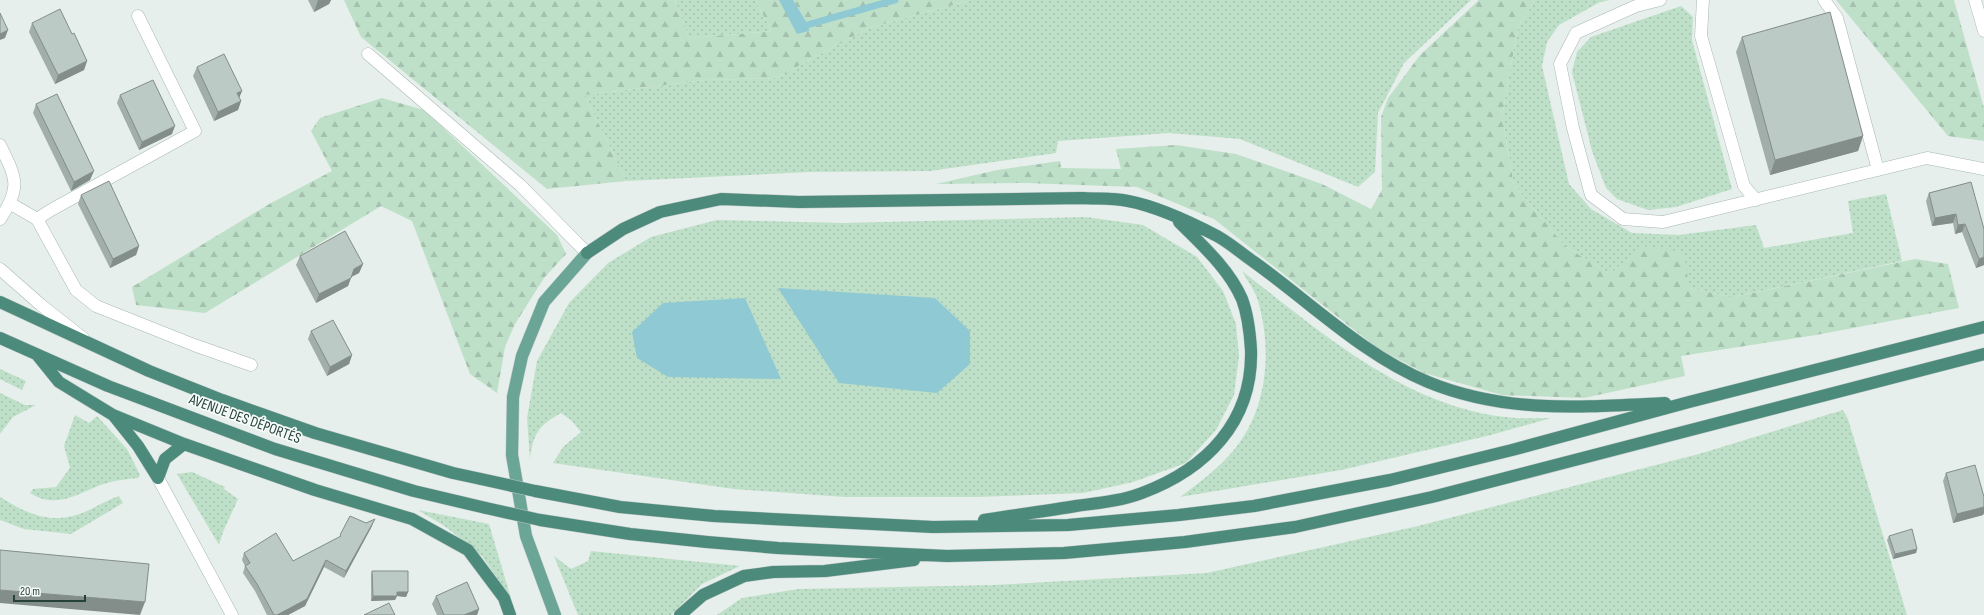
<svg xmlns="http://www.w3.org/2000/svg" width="1984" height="615" font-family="'Sofia Sans Condensed',sans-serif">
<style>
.grass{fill:url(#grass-dots)}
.forest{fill:url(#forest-firs)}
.water{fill:#8ec9d4}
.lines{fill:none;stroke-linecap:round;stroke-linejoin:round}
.stream{stroke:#8ec9d4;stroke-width:7}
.service-casing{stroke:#a8b8b2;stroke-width:13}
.minor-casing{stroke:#a8b8b2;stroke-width:13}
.primary-casing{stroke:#c2cac8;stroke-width:13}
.trunk-casing{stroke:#c2cac8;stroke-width:13}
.service{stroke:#fff;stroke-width:12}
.minor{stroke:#fff;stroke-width:12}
.primary{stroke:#6aa596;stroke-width:12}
.trunk{stroke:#4c8a7c;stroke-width:12}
.trunk-bridge-casing{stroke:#c2cac8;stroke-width:13;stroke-linecap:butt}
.trunk-bridge{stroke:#4c8a7c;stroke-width:12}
.wall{fill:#a1aea9}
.shaded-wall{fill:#838d89}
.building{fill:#bbcac4;stroke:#838d89}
.labels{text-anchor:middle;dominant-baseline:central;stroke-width:3.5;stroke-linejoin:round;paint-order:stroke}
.street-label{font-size:15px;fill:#24423a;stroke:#f7fbf9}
</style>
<defs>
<pattern id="grass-dots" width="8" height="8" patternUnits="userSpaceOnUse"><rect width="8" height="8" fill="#bfe0c8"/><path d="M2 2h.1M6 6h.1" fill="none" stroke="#a4c1ad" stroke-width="1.8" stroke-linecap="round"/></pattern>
<pattern id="forest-firs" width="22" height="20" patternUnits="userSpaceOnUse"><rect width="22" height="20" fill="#bfe0c8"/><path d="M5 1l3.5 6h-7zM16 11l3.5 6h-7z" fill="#a4c1ad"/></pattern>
</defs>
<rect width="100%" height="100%" fill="#e6efeb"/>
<path class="grass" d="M675 0H755L772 31 689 38Z
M971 0H1471L1404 63 1378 113 1375 172 1358 187 1240 139 1169 133 1058 141 1056 153 930 171 810 172 626 181 585 95 705 80 776 78 869 28Z
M1535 0H1610L1600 2 1559 25 1547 42 1542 66 1569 184 1591 209 1632 233 1679 235 1756 225 1764 248 1853 233 1848 201 1886 194 1902 261 1733 297 1689 288 1642 247 1610 274 1565 246 1514 185 1502 116 1518 27Z
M1681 6 1693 17 1692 40 1732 189 1676 207 1648 210 1617 199 1606 188 1592 151 1572 72 1577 52 1591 37Z
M1086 217 1143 225 1197 257 1223 291 1236 324 1239 356 1234 395 1216 430 1186 463 1133 482 1083 493 978 497H845L734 489 553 463 563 447 581 432 572 421 561 413C539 425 533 434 530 459L527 418 537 361 569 303 608 263 651 237 717 220 843 223Z
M1242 271C1321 332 1403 405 1505 417 1520 419 1536 418 1551 418L1491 435 1341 470 1180 497C1199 483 1218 469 1233 451 1268 410 1273 348 1257 298 1254 289 1247 280 1242 271Z
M0 369 26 381 22 390 0 379Z
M0 393 25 405H36L13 417 0 434V468Z
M1843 410 1848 419 1907 615H717L742 598 799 589 994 585 1207 573 1418 526 1699 454Z
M75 415 89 423 97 416 127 449 140 475 138 478C128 479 117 480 107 483 80 491 59 511 30 493L33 489 56 487 70 468 64 446Z
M192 472 225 487 224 489 238 499 223 532 219 545 177 474Z
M119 496 123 503 71 534 24 529 0 520V497C24 512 47 524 76 515 91 511 104 501 119 496Z
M418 510 489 524 511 598 482 556 446 527Z
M591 551 740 566 702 584 671 615H578L554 556 571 569 588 561Z"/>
<path class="forest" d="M344 0H675L689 38 772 31 755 0H971L869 28 776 78 705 80 585 95 626 181 547 189 361 37Z
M1479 0H1535L1518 27 1502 116 1514 185 1565 246 1610 274 1642 246 1684 252 1689 288 1733 297 1915 259 1948 264 1959 308 1816 335 1681 356 1685 376 1584 398 1502 395 1424 373 1377 348 1214 219 1137 187 1026 183 936 184 997 170 1060 161 1061 168 1121 169 1116 149 1176 145 1236 154 1322 184 1371 209 1382 190 1381 117 1388 98 1420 55Z
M1836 0H1954L1984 108V141L1948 136Z
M382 98 424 110 557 235 566 254 544 278 515 324 505 347 497 393 470 374 412 221 381 206 205 313 136 305 132 287 271 203 332 171 311 131 320 118Z"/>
<path class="water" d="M779 0H793L808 25 809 31 797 34Z
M778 288 935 298 970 331V364L937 393 839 383Z
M745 298 781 379 668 377 637 358 632 332 663 303Z"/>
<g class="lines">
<path class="stream" d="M800 27 895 0"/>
<defs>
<path id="service" d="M1660 0 1636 6 1576 33 1560 64 1573 128 1591 195 1623 219 1663 222 1927 158 1984 169
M1703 0 1701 36 1744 186 1756 200
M1824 0 1837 18 1878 170
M368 54 520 185 587 253
M37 219 51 210 195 131 138 16"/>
<path id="minor" d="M1975 0 1984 31
M0 145C16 178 22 187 0 219
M11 204 37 219 76 290 96 306 194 345 251 365
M0 269 41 305 83 338
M158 478 232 615"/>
<path id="primary" d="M555 615 526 536 512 455 513 397 522 356 544 302 587 253"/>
<path id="trunk" d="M587 253 623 229 660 212 721 199 799 202 1083 198C1098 199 1113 198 1128 201 1155 206 1192 223 1217 236 1230 243 1242 254 1254 262 1310 302 1363 355 1428 382 1506 414 1583 407 1665 403
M0 302 149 371 222 400 315 433 453 473 481 479
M0 338 108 386 275 449 414 491 486 508
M38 356 59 382 113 415 184 444 315 490 412 519 468 550 504 598 510 615
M114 416 138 446 158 478
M158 478 165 459 184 444
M535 491 620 507 714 516 933 527 1068 525 1179 515 1254 506 1390 480 1512 450 1689 402 1984 327
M540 520 630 534 707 542 778 548 947 556 1064 553 1185 542 1295 527 1432 497 1984 354
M984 520C1015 515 1046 511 1076 506 1098 503 1121 501 1142 493 1206 469 1253 422 1251 350 1250 333 1248 315 1242 299 1229 269 1202 245 1179 222
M680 615 703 595 744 576 773 572 825 571 914 560"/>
</defs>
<use href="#service" class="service-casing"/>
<use href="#minor" class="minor-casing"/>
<use href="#primary" class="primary-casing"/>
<use href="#trunk" class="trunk-casing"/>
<use href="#service" class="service"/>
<use href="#minor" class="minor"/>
<use href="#primary" class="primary"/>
<use href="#trunk" class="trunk"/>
<defs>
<path id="trunk-bridge" d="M481 479 535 491
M486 508 540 520"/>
</defs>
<use href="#trunk-bridge" class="trunk-bridge-casing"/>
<use href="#trunk-bridge" class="trunk-bridge"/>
</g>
<path class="wall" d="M308 0H331L329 4 314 12Z
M32 23 72 34 87 61 84 70 55 84 29 32Z
M1742 37 1863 136 1858 151 1770 175 1736 52Z
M197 67 242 91 239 98 241 101 238 110 214 121 193 76Z
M120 95 172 134 139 150 117 103Z
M36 104 90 180 71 191 33 113Z
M1971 182 1984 265 1976 268 1962 232 1955 234 1953 223 1932 226 1926 201 1929 193Z
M81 195 139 246 136 255 110 268 78 204Z
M300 256 363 264 359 273 351 277 348 286 316 303 296 265Z
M311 331 352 355 349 364 327 376 308 339Z
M1946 473 1984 497V513L1983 515 1953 523 1943 481Z
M372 526 344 578 324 567 305 606 288 615H267L255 591 243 573 245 566 242 560 244 553 293 561 340 537V535Z
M1889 536 1917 549 1916 553 1893 559 1887 540Z
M372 571 408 592 406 597 397 596 395 600 371 601V575Z
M436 596 479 609 477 615H437L432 604Z"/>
<path class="shaded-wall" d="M318 0H331L329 4 314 12Z
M8 30 5 38 0 40V34Z
M87 61 84 70 55 84 58 75Z
M242 91 238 100 237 93Z
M241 101 238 110 214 121 218 112Z
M175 126 172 134 139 150 142 142Z
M1863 136 1858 151 1770 175 1775 160Z
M94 171 90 180 71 191 74 182Z
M1956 214 1953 223 1932 226 1935 218Z
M1965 224 1962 232 1955 234 1958 225Z
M139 246 136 255 110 268 113 259Z
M1984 257V265L1976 268 1979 259Z
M363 264 359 273 351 277 354 269Z
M351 278 348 286 316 303 319 294Z
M352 355 349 364 327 376 330 367Z
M1984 507V513L1983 515 1953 523 1957 514Z
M375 519 372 526 344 578 346 571Z
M1917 549 1916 553 1893 559 1895 554Z
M326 560 324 567 305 606 288 615H277Z
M0 590 145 602 140 615 0 603Z
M397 592H408L406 597 397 596 395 600 371 601 373 596Z
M479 609 477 615H464Z"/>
<path class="building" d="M60 9 72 34 74 33 87 61 58 75 32 23Z
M1830 12 1863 136 1775 160 1742 37Z
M0 13 8 30 0 34Z
M224 54 242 91 237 93 241 101 218 112 197 67Z
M153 80 175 126 142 142 120 95Z
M57 94 94 171 74 182 36 104Z
M109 181 139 246 113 259 81 195Z
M1971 182 1984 229V257L1979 259 1965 224 1958 225 1956 214 1935 218 1929 193Z
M345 231 363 264 354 269 351 278 319 294 300 256Z
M333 320 352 355 330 367 311 331Z
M1975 465 1984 497V507L1957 514 1946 473Z
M350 516 366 523 375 519 346 571 326 560 307 599 277 615H274L257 584 245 566 250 563 244 553 276 533 293 561 341 536 340 535Z
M1912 529 1917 549 1895 554 1889 536Z
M0 550 149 564 145 602 0 590Z
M372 571H408V592H397V596H373Z
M467 582 479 609 464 615H444L436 596Z
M389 603 395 615H364Z"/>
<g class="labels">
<g class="street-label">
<text transform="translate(245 419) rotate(20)">AVENUE DES DÉPORTÉS</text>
</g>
</g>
<path d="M14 595v6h71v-6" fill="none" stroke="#24423a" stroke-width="2"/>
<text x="20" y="595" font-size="12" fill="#24423a" stroke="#f7fbf9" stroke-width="3" paint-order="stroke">20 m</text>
</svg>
